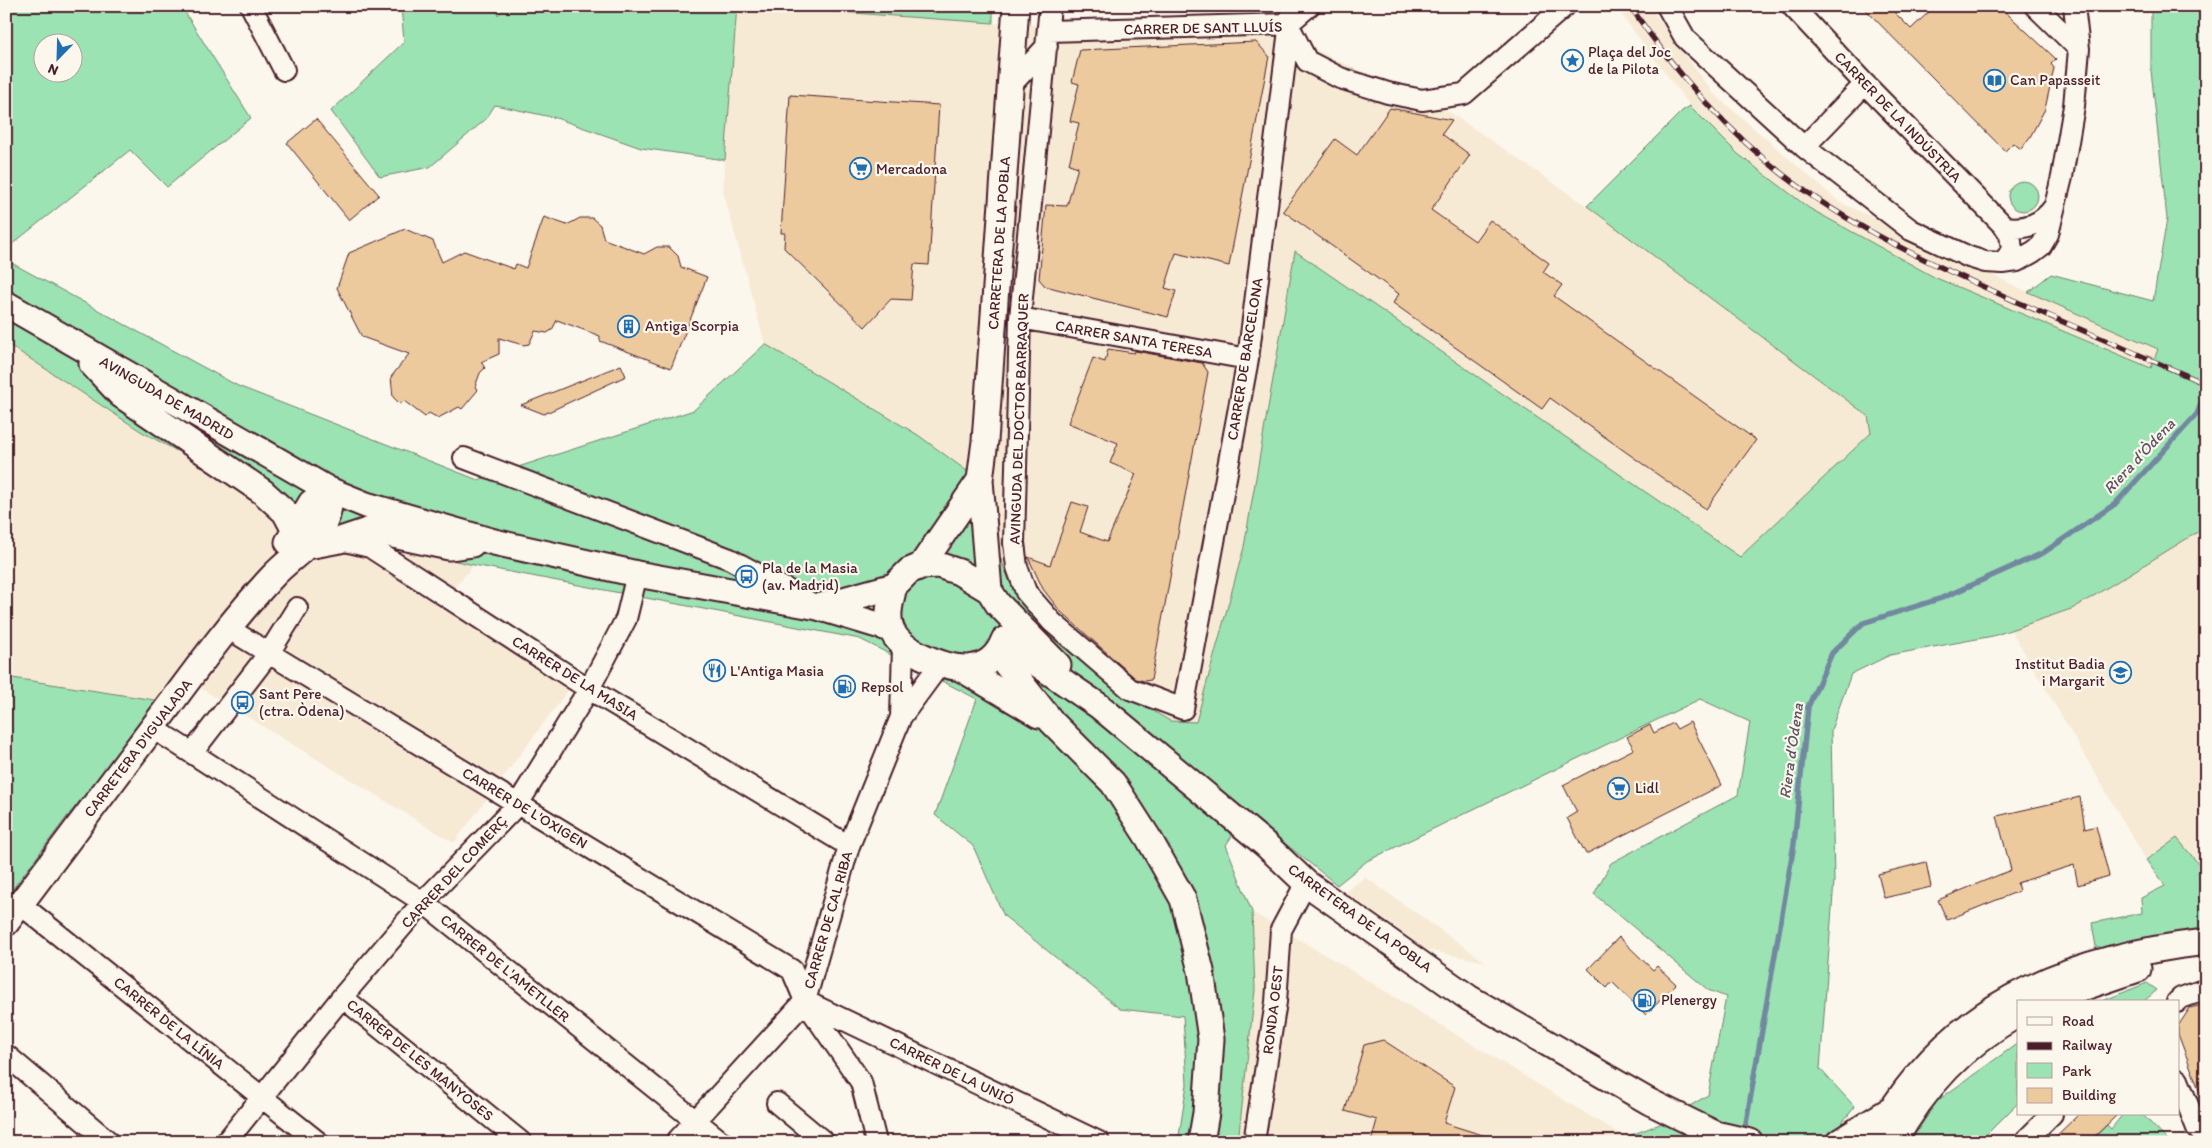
<svg xmlns="http://www.w3.org/2000/svg" width="2212" height="1148" font-family="Itim,sans-serif">
<style>
.built{fill:#f7ead5}
.green{fill:#9be3b2;stroke:#72816e;fill-rule:evenodd}
.lines{fill:none;stroke-linecap:round;stroke-linejoin:round}
.stream{stroke:#7288a0;stroke-width:5.5}
.building{fill:#edca9e;stroke:#4a1f2b}
.minor-casing{stroke:#4a1f2b;stroke-width:24}
.tertiary-casing{stroke:#4a1f2b;stroke-width:29}
.minor{stroke:#fbf7ec;stroke-width:20}
.tertiary{stroke:#fbf7ec;stroke-width:25}
.rail-casing{stroke:#4a1f2b;stroke-width:5.5}
.rail{stroke:#fbf7ec;stroke-width:4;stroke-dasharray:11;stroke-linecap:butt}
.labels{text-anchor:middle;dominant-baseline:central;stroke-width:4.5;stroke-linejoin:round;paint-order:stroke}
.street-label{font-size:15px;fill:#4a1f2b;stroke:#fbf7ec}
.poi-label{font-size:15px;fill:#4a1f2b;stroke:#fbf7ec;text-anchor:start}
.water-label{font-size:16px;font-style:italic;fill:#5e5466;stroke:#fbf7ec}
</style>
<rect width="100%" height="100%" fill="#fbf7ec"/>
<filter id="ink" filterUnits="userSpaceOnUse"><feTurbulence type="fractalNoise" baseFrequency=".02" numOctaves="2"/><feDisplacementMap in="SourceGraphic" scale="10" xChannelSelector="R" yChannelSelector="G"/><feConvolveMatrix kernelMatrix="1 2 1 2 8 2 1 2 1" color-interpolation-filters="sRGB"/></filter>
<g filter="url(#ink)">
<path class="built" d="M737 6H784L810 10 993 23 1286 36 1451 113 1587 206 1868 416 1871 433 1740 557 1295 251 1244 548 1196 722 1170 721 1123 693 1010 583 967 470 918 435 765 344 723 191Z
M1615 6H1649L1713 93 1838 201 2028 292 2158 349 2151 368 1934 277 1809 208 1738 154 1690 106Z
M6 343 142 432 384 545 474 565 442 602 570 688 454 843 197 686 161 701 6 677Z
M2206 527V873L2177 838 2146 860 2011 630 2074 608Z
M1365 877 1486 962 1427 950 1345 892Z
M1252 912 1339 963 1633 1142H1238L1255 990Z"/>
<path class="green" d="M6 6H181L251 118 167 187 130 150 6 249ZM42 42H72V72H42Z
M401 6H494L498 15 507 6H737L725 160 641 148 556 118 495 105 486 119 430 167 380 177 331 111 404 42Z
M784 6H993V23L810 10Z
M2151 6H2206V527L2074 608 1993 636 1890 655 1851 674 1831 730 1834 881 1820 1069 1855 1107 1843 1121 1838 1142H1633L1626 1137 1660 1124 1708 1095 1726 997 1708 990 1594 894 1611 863 1738 795 1750 722 1700 699 1367 861 1337 885 1247 813 1226 845 1252 912 1255 990 1238 1142H1178L1187 1084 1183 1016 1120 1009 1004 916 973 846 935 815 977 699 860 639 474 565 384 545 282 508 142 432 6 343V260L238 386 478 480 694 410 765 344 918 435 967 471 1010 583 1123 693 1170 721 1196 722 1244 547 1295 251 1740 557 1871 433 1868 416 1587 206 1682 111 1690 106 1738 154 1809 208 1934 277 2151 368 2158 349 2028 292 2051 274 2153 301 2167 219 2151 70Z
M2008 196a15 15 0 1 1 30 0a15 15 0 1 1-30 0Z
M6 677 161 701 66 818 6 898Z
M2177 838 2206 873V933L2097 953 2092 923 2142 913 2141 898 2165 886 2146 860Z
M2147 983 2157 990 2143 1002H2100Z
M2018 1043V1103L1979 1142H1910L1937 1101Z
M2123 1114H2142L2169 1142H2089L2107 1125 2111 1129Z"/>
<g class="lines">
<path class="stream" d="M1744 1135 1794 844 1808 707 1832 653 1863 623 1942 598 2043 553 2115 504 2197 414 2206 392"/>
</g>
<path class="building" d="M1862 6H1888L1911 29 1935 6H1999L2056 59 2051 64 2054 68 2045 109 2030 137 2021 149 2013 143 2005 151Z
M1256 42 1269 56 1229 266 1176 253 1165 288 1176 291 1168 317 1045 286 1039 279 1046 205 1067 206 1078 167 1069 164 1079 123 1070 121 1079 84 1072 82 1080 50Z
M790 95 939 105 929 265 914 264 911 300 891 299 865 327 784 248 785 233H781Z
M1390 108 1452 120 1442 134 1470 155 1431 210 1475 241 1490 220 1549 263 1543 272 1562 285 1554 296 1756 440 1706 509 1550 398 1542 409 1393 303 1399 294 1283 211 1335 139 1357 155Z
M316 119 379 195 349 220 287 143Z
M544 217 567 225 580 218H592L600 225 604 239 644 254 657 247H669L678 256 681 267 707 277 671 368 600 341V336L557 320 552 330 547 333 535 331 529 344 523 345 499 338V354L481 362 485 368 480 373 475 387 478 390 462 409 459 407 438 418 429 413 425 417 404 401 400 404 393 397 391 377 409 354 362 337 337 288 349 253 405 229 433 241 442 262 464 251 514 269 516 264 526 268Z
M1108 349 1134 353 1135 351 1202 363 1208 372 1151 680 1144 681 1136 679 1060 611 1043 589 1028 557 1050 565 1072 502 1088 507 1080 532 1107 542 1136 474 1110 463 1118 443 1068 423 1093 358 1105 362Z
M621 365 626 376 544 414 521 405Z
M1690 722 1722 785 1586 854 1567 818 1577 812 1563 785 1634 749 1627 737 1650 725 1654 733 1673 723 1677 729Z
M2080 797 2085 829 2096 826 2109 876 2078 885 2074 865 2017 883 2019 891 1947 920 1938 900 2011 870 1997 816Z
M1926 862 1931 887 1884 898 1878 874Z
M1619 937 1653 970 1657 966 1676 984 1646 1015 1612 982 1607 988 1588 969Z
M2206 1004V1102L2204 1103 2178 1034V1026L2190 1008Z
M1383 1040 1455 1087 1444 1123 1492 1138V1142H1371L1377 1120 1345 1111 1364 1045Z
M2079 1114H2118L2089 1142H2050Z"/>
<g class="lines">
<defs>
<path id="minor" d="M251 6 284 70
M1050 6 1020 318 1014 543 1017 567 1026 592 1052 622 1130 689 1183 709 1248 359 1292 6
M1667 6 1685 38 1804 147 1911 230 1969 257 1985 262 2003 263 2017 261 2033 252 2041 246 2048 234 2062 177 2074 106 2079 49 2074 6
M1792 6 1865 84 2005 227 2010 234 2012 250 2003 263
M2035 6 2079 49
M1288 24 1307 61 1340 78 1388 93 1422 100 1464 94 1565 6
M1288 24 1309 6
M1049 31 1288 24
M1010 86 1047 46
M1804 147 1865 84
M2005 227C2026 230 2042 224 2054 207
M1020 318 1248 359
M464 458 730 559 806 600
M337 539 370 547 589 689 849 846
M229 629 792 970 805 1001 861 1082 876 1142
M901 717 903 646
M153 728 423 902 722 1142
M192 753 269 653 297 608
M20 904 318 1142
M342 997 521 1142
M807 1002 1099 1142
M2177 1002 2181 998 2206 989
M6 1055 109 1142
M2178 1080 2197 1128 2206 1138
M777 1103 824 1142
M226 1142 342 997 423 902 518 804 589 689 626 619 637 574
M676 1142 805 1001 849 846 901 717 940 664
M1254 1142 1276 1002 1281 930 1306 883
M2024 1142 2052 1114"/>
<path id="tertiary" d="M6 304 329 490 366 505 494 542 637 574 818 607 891 629
M92 364 121 395 263 492 285 512 294 529
M288 542 311 503 329 490
M308 546 340 540 370 530 449 547 472 544
M921 566 980 480
M894 586C891 600 886 615 891 628 896 643 909 649 922 656 952 670 989 679 1004 640
M989 590 980 480 985 441 1016 6
M818 607 894 586 909 571 921 566 938 565 959 572 989 590 998 604 1058 665
M1004 641 1099 706 1266 845 1306 883 1469 998 1648 1101 1715 1134 1750 1142
M998 654 1052 722 1113 783 1149 839 1183 899 1201 971 1211 1039 1206 1113 1201 1142
M962 669 1039 715
M6 923C56 857 105 791 154 726 192 675 229 623 272 577 298 549 334 536 329 490
M2041 1002 2138 969
M1839 1142 1887 1112
M1873 1142C1943 1008 2062 958 2206 942
M1894 1142C1923 1088 1965 1044 2018 1014"/>
</defs>
<use href="#minor" class="minor-casing"/>
<use href="#tertiary" class="tertiary-casing"/>
<use href="#minor" class="minor"/>
<use href="#tertiary" class="tertiary"/>
<defs>
<path id="rail" d="M1630 6C1682 82 1747 155 1826 205 1888 245 1955 274 2022 304 2083 330 2144 357 2206 384"/>
</defs>
<use href="#rail" class="rail-casing"/>
<use href="#rail" class="rail"/>
</g>
</g>
<defs>
<symbol id="sight-ring" viewBox="-11 -11 22 22"><circle r="9.5" fill="#fbf7ec" stroke="#1f6fb2" stroke-width="1.5"/><path d="M0-6L1.8-2.2L6-1.7L2.9 1.2L3.7 5.4L0 3.3L-3.7 5.4L-2.9 1.2L-6-1.7L-1.8-2.2Z" fill="#1f6fb2"/></symbol>
<symbol id="library-ring" viewBox="-11 -11 22 22"><circle r="9.5" fill="#fbf7ec" stroke="#1f6fb2" stroke-width="1.5"/><path d="M-6-4Q-3-5.5-.7-3.5V5Q-3 3-6 4ZM6-4Q3-5.5 .7-3.5V5Q3 3 6 4Z" fill="#1f6fb2"/></symbol>
<symbol id="supermarket-ring" viewBox="-11 -11 22 22"><circle r="9.5" fill="#fbf7ec" stroke="#1f6fb2" stroke-width="1.5"/><path d="M-6-5.5h2.5l.6 2H6L4.5 2H-2.5L-4.4-4H-6ZM-1.5 3.2a1.3 1.3 0 1 0 .1 0ZM3 3.2a1.3 1.3 0 1 0 .1 0Z" fill="#1f6fb2"/></symbol>
<symbol id="building-ring" viewBox="-11 -11 22 22"><circle r="9.5" fill="#fbf7ec" stroke="#1f6fb2" stroke-width="1.5"/><path d="M-4-6H4V6H1V3H-1V6H-4ZM-2.5-4.3h1.7v1.8h-1.7ZM.8-4.3h1.7v1.8H.8ZM-2.5-1h1.7V.8h-1.7ZM.8-1h1.7V.8H.8Z" fill="#1f6fb2"/></symbol>
<symbol id="bus-ring" viewBox="-11 -11 22 22"><circle r="9.5" fill="#fbf7ec" stroke="#1f6fb2" stroke-width="1.5"/><path d="M-5-6H5V4H4V6H2V4H-2V6H-4V4H-5ZM-3.5-4V0h7V-4ZM-3.5 1.2v1.5H-2V1.2ZM2 1.2v1.5H3.5V1.2Z" fill="#1f6fb2"/></symbol>
<symbol id="restaurant-ring" viewBox="-11 -11 22 22"><circle r="9.5" fill="#fbf7ec" stroke="#1f6fb2" stroke-width="1.5"/><path d="M-5-6h1v4h1v-4h1v4h1v-4h1v5L-1.5 .5V6h-2V.5L-5-1ZM5-6V6H3V1.5H1.5Q1.5-4 5-6Z" fill="#1f6fb2"/></symbol>
<symbol id="school-ring" viewBox="-11 -11 22 22"><circle r="9.5" fill="#fbf7ec" stroke="#1f6fb2" stroke-width="1.5"/><path d="M0-5L7-2L0 1L-7-2ZM-4 1L0 2.5L4 1V4Q0 6-4 4Z" fill="#1f6fb2"/></symbol>
<symbol id="fuel-ring" viewBox="-11 -11 22 22"><circle r="9.5" fill="#fbf7ec" stroke="#1f6fb2" stroke-width="1.5"/><path d="M-5.5-6h7V0h2V4h1.3V-2.5L3-4.5l.8-.8L6-3V5H2.5V1h-1V6h-7ZM-4.2-4.7v3.2H.2V-4.7Z" fill="#1f6fb2"/></symbol>
</defs>
<g fill-rule="evenodd">
<use href="#sight-ring" x="1560" y="48" width="25" height="25"/>
<use href="#library-ring" x="1982" y="68" width="25" height="25"/>
<use href="#supermarket-ring" x="848" y="156" width="25" height="25"/>
<use href="#building-ring" x="616" y="314" width="25" height="25"/>
<use href="#bus-ring" x="734" y="564" width="25" height="25"/>
<use href="#restaurant-ring" x="702" y="658" width="25" height="25"/>
<use href="#school-ring" x="2108" y="660" width="25" height="25"/>
<use href="#fuel-ring" x="832" y="674" width="25" height="25"/>
<use href="#bus-ring" x="230" y="690" width="25" height="25"/>
<use href="#supermarket-ring" x="1606" y="776" width="25" height="25"/>
<use href="#fuel-ring" x="1632" y="988" width="25" height="25"/>
</g>
<g class="labels">
<g class="street-label">
<text transform="translate(1203 28) rotate(-1)">CARRER DE SANT LLUÍS</text>
<text transform="translate(1898 117) rotate(46)">CARRER DE LA INDÚSTRIA</text>
<text transform="translate(999 243) rotate(-86)">CARRETERA DE LA POBLA</text>
<text transform="translate(1134 339) rotate(10)">CARRER SANTA TERESA</text>
<text transform="translate(1245 359) rotate(-81)">CARRER DE BARCELONA</text>
<text transform="translate(167 398) rotate(30)">AVINGUDA DE MADRID</text>
<text transform="translate(1019 419) rotate(-88)">AVINGUDA DEL DOCTOR BARRAQUER</text>
<text transform="translate(575 678) rotate(32)">CARRER DE LA MASIA</text>
<text transform="translate(138 748) rotate(-53)">CARRETERA D'IGUALADA</text>
<text transform="translate(525 808) rotate(31)">CARRER DE L'OXIGEN</text>
<text transform="translate(454 872) rotate(-47)">CARRER DEL COMERÇ</text>
<text transform="translate(1360 918) rotate(36)">CARRETERA DE LA POBLA</text>
<text transform="translate(828 920) rotate(-74)">CARRER DE CAL RIBA</text>
<text transform="translate(505 968) rotate(39)">CARRER DE L'AMETLLER</text>
<text transform="translate(1273 1010) rotate(-83)">RONDA OEST</text>
<text transform="translate(169 1023) rotate(39)">CARRER DE LA LÍNIA</text>
<text transform="translate(420 1060) rotate(39)">CARRER DE LES MANYOSES</text>
<text transform="translate(952 1071) rotate(26)">CARRER DE LA UNIÓ</text>
</g>
<g class="poi-label">
<text x="1588" y="52">Plaça del Joc<tspan x="1588" dy="17">de la Pilota</tspan></text>
<text x="2010" y="80">Can Papasseit</text>
<text x="876" y="169">Mercadona</text>
<text x="645" y="326">Antiga Scorpia</text>
<text x="762" y="568">Pla de la Masia<tspan x="762" dy="17">(av. Madrid)</tspan></text>
<text x="2105" y="664" text-anchor="end">Institut Badia<tspan x="2105" dy="17">i Margarit</tspan></text>
<text x="730" y="671">L'Antiga Masia</text>
<text x="861" y="687">Repsol</text>
<text x="259" y="694">Sant Pere<tspan x="259" dy="17">(ctra. Òdena)</tspan></text>
<text x="1635" y="788">Lidl</text>
<text x="1661" y="1000">Plenergy</text>
</g>
<g class="water-label">
<text transform="translate(2139 456) rotate(-47)">Riera d'Òdena</text>
<text transform="translate(1791 751) rotate(-82)">Riera d'Òdena</text>
</g>
</g>
<rect width="2212" height="1148" fill="none" stroke="#fbf7ec" stroke-width="25"/>
<rect x="12" y="12" width="2187" height="1123" fill="none" stroke="#4a1f2b" stroke-width="2" filter="url(#ink)"/>
<rect x="2017" y="1000" width="162" height="115" fill="#fbf7ec" stroke="#b4a19f"/>
<rect x="2027" y="1017" width="25" height="8" fill="#fbf7ec" stroke="#b4a19f"/>
<text x="2062" y="1026" font-size="15" fill="#4a1f2b">Road</text>
<rect x="2027" y="1042" width="25" height="8" fill="#4a1f2b" stroke="#b4a19f"/>
<text x="2062" y="1050" font-size="15" fill="#4a1f2b">Railway</text>
<rect x="2027" y="1063" width="25" height="15" fill="#9be3b2" stroke="#b4a19f"/>
<text x="2062" y="1076" font-size="15" fill="#4a1f2b">Park</text>
<rect x="2027" y="1088" width="25" height="15" fill="#edca9e" stroke="#b4a19f"/>
<text x="2062" y="1100" font-size="15" fill="#4a1f2b">Building</text>
<g transform="translate(58 58) rotate(203)"><circle r="24" fill="#fbf7ec" stroke="#b4a19f"/>
<path d="M0-4L9 19L0 12L-9 19Z" fill="#1f6fb2"/>
<text y="-8" font-size="14" font-weight="bold" text-anchor="middle" fill="#4a1f2b">N</text>
</g>
</svg>
